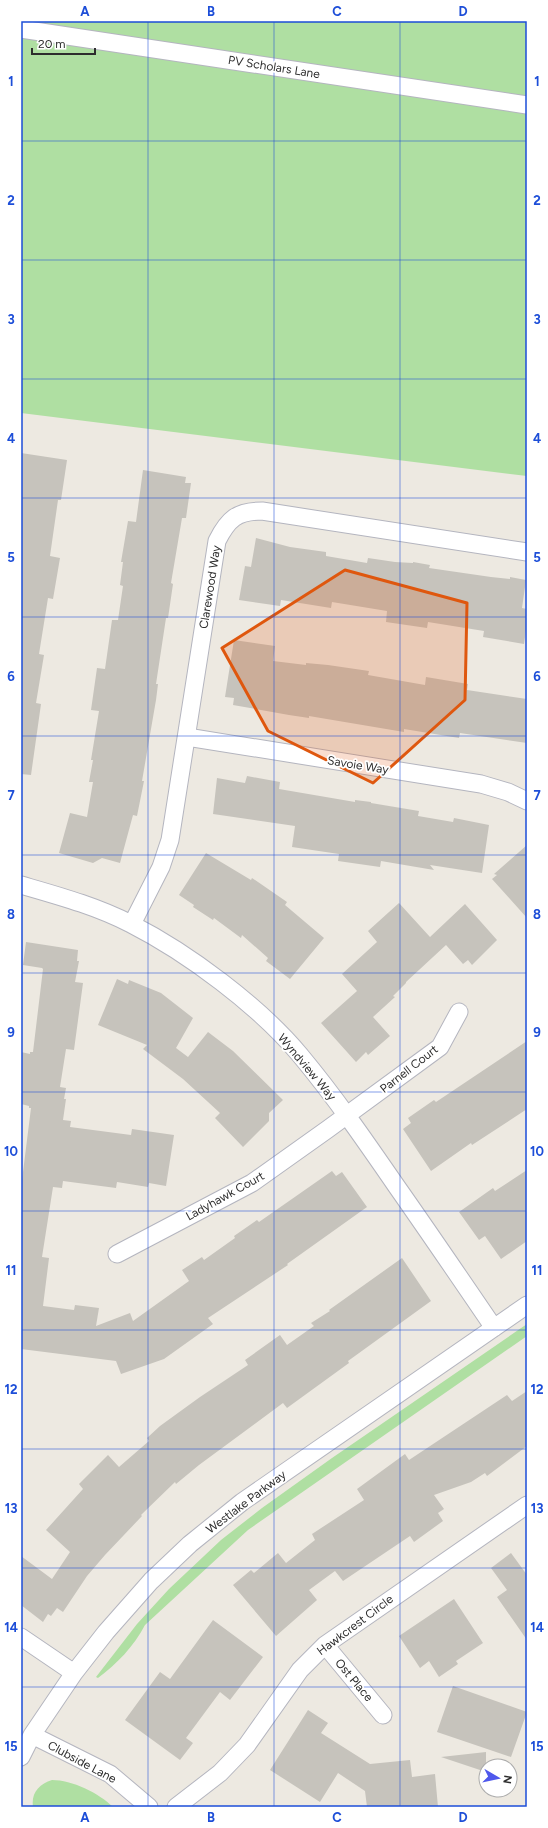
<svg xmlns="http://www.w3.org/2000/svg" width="548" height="1828" viewBox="0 0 548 1828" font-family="Figtree,sans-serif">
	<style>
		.green { fill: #afdfa2 }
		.building { fill: #c6c3bc }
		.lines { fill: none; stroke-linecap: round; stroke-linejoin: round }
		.street-casing { stroke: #b4b5bf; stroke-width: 19 }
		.street { stroke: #fff; stroke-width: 17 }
		.marked { fill: #df570e; fill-opacity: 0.2; stroke: #df570e; stroke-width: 3; stroke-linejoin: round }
		.grid { fill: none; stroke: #1d4ed8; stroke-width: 1; stroke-opacity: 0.55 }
		.labels { text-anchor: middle; stroke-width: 3.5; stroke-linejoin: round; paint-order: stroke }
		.street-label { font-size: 12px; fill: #2d2d2d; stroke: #fff }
		.neatline { fill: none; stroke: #1d4ed8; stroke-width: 1.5 }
		.grid-label { font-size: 13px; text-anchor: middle; font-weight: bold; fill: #1d4ed8 }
	</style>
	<rect width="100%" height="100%" fill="#ede9e1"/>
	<!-- green -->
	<path class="green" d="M21,21h506v455l-506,-63z
		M527,1324v12l-279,194 -103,95c-11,21 -28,39 -47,53l-2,-1 41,-53 32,-35 52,-49 41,-32 70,-50z
		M52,1780c20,0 47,13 61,27h-80c-2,-14 6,-23 19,-27z"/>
	<!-- building -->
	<path class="building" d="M21,453l46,7 -6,40h-3l-8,56 10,2 -7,41 -5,-1 -9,56 5,1 -8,48 5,1 -10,71 -10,-1z
		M143,470l43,7 -1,6h6l-5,35h-4l-11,65 2,1 -5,34h-2l-10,66h2l-2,16 -14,81h2l-7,35 -4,-1 -13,48 -18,-5 -9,5 -34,-10 11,-40 17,4 6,-35h-4l4,-22h-2l8,-49 -8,-1 6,-42 8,1 7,-49h6l5,-34 -3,-1 3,-23h-2l7,-41 8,1z
		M256,538l34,9 36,5v4l41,7 1,-5 27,4 18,1v-1l17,3 -1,3 62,9 19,2v-2l16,3 -4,28 5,1v14l-3,21 -41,-7 1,-6 -56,-9 -1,6 -41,-6 1,-11 -55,-9 -1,6 -50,-8 -1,6 -41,-6 6,-34 6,1z
		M234,640l41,6 -2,15 33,4v-2l22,2 41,6 -1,4 57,10 1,-8 42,7 -1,6 60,9v44l-67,-10 -1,5 -55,-9v3l-95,-16v2l-20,-3 -56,-10 1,-7 -9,-1z
		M247,776l33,6 -1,7 76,13v-2l16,2v1l48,8 -1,5 35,6 1,-4 35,7 -7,48 -52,-8 4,5 -53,-9 -1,6 -42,-6 1,-7 -47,-7 3,-21 -82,-12 4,-36 28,5z
		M527,845v73l-35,-39 5,-4 -3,-1z
		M206,853l45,27 1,-2 35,24 -2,3 39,33 -34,41 -24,-18 2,-3 -26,-23 -1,3 -27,-20 -1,2 -20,-13 1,-2 -15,-10z
		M399,903l31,34 35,-33 32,36 -25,25 -4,-5 -5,4 -17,-19 -40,37v1l-13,13 2,1 -22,20 17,19 -22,19 -2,-3 -10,10 -35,-39 36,-32 -15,-17 35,-32 -9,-11z
		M26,942l52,8 -1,11h2l-4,21 8,1 -9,67 -8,-1 -6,38 6,1 -2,11h2l-3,21 8,1 -1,6 61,8 1,-6 42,6 -8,51 -17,-3 -1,4 -31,-5 -1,6 -53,-7 -1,7 -9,-1 -11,70 7,1 -6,48 31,4 1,-5 24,3 -3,18 34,-13 3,8 56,-40 -7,-11 20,-13 2,3 31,-22 -1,-2 23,-16 2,2 73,-51 4,5 6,-4 25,35 -80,57 1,1 -80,53 5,6 -49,35 -43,15 -5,-13 -95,-12v-161l10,-80h-2v-2l-8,-2v-52l9,2v-2h3l10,-83 -1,-1 -19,-3z
		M117,979l11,5 1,-4 32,13 32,25 -17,30 12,9 20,-25 25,19 50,49 -14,13v8l-26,26 -28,-29 5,-5 -37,-34 -40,-30 4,-4 -49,-20z
		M527,1041v68l-55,36 -1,-2 -40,28 -28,-42 8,-6 -3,-5 26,-18 2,2z
		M527,1170v71l-26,18 -16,-23 -6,4 -20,-28 34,-24 2,3z
		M402,1258l29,43 -83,60 1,2 -62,45 -4,-5 -84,62 -23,19 -1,-2 -34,33 1,1 -37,39 -18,21 -24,36 -6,-4 -6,8 -3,-2 -5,8 -22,-17v-49l31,23 18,-27 -24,-22 37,-41 -4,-5 29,-29 11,12 30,-26 -2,-3 13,-12 40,-29 48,-32 -3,-5 35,-25 7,10 27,-19 -3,-3 19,-12 -1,-1z
		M527,1391v55l-40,30 -2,-3 -14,9 -37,13 10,14 -6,4 5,8 -29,21 -4,-6 -67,45 -8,-10 -26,19 8,10 -41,36 -43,-51 18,-15 3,3 24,-20 8,10 29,-23 -3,-6 52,-34 -7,-11 48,-35 4,6 98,-65 5,6z
		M511,1553l16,22v65l-30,-43 10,-7 -16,-22z
		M454,1599l29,44 -27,18 2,3 -19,13 -10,-16 -9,7 -21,-32z
		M213,1620l50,37 -33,43 -10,-8 -34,46 7,5 -13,17 -55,-40 35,-48 10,7z
		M453,1686l74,26 -16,45 -74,-25z
		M308,1710l20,13 -7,10 49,31 40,-4 2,17 23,-3 3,33h-71l-2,-16 -27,-18 -18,29 -50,-32z
		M486,1752v20l-45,-15z"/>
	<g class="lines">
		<!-- street casing -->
		<g class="street-casing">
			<path id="street" d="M21,29l506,76
				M187,737l294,47 27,8 19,9
				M21,885c38,11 75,21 110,39 57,29 128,82 169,131 35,42 66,87 97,132 33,47 65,94 97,141
				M132,924l29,-57 9,-27 47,-299c11,-22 20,-30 45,-30l265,41
				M117,1254l135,-71 76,-54 112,-82 19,-35
				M21,1637l53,36
				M325,1645l58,70
				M32,1735l78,39 39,33
				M21,1757l11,-22 42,-62 32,-41 45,-51 39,-37 52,-42 285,-197
				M176,1807l44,-34 27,-28 53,-75 25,-25 202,-140"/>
		</g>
		<!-- street -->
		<use href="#street" class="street"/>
	</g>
	<!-- marked area -->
	<path class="marked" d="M345,570l122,33 -2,97 -92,83 -105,-52 -46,-83z"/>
	<!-- grid -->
	<path class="grid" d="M148,21v1786M274,21v1786M400,21v1786M21,141h506M21,260h506M21,379h506M21,498h506M21,617h506M21,736h506M21,855h506M21,973h506M21,1092h506M21,1211h506M21,1330h506M21,1449h506M21,1568h506M21,1687h506"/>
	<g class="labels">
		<!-- street labels -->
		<g class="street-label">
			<text transform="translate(274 67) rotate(9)" y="4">PV Scholars Lane</text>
			<text transform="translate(210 587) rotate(-81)" y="4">Clarewood Way</text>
			<text transform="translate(358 765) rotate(9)" y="4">Savoie Way</text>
			<text transform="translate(307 1067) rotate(50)" y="4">Wyndview Way</text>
			<text transform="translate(409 1069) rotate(-38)" y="4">Parnell Court</text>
			<text transform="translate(225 1196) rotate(-29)" y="4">Ladyhawk Court</text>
			<text transform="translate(246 1502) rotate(-37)" y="4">Westlake Parkway</text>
			<text transform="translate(355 1625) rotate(-37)" y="4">Hawkcrest Circle</text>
			<text transform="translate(354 1680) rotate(50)" y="4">Ost Place</text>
			<text transform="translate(82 1762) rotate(28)" y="4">Clubside Lane</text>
		</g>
	</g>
	<!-- border -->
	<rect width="548" height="1828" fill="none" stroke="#ffffff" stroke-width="44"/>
	<!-- north arrow -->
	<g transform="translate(498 1778) rotate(99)"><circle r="19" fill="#ffffff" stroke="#ababab"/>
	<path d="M0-3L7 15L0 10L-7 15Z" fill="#4f58ec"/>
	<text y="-6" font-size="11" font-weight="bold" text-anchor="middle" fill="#2d2d2d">N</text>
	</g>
	<!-- scale -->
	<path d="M32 48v6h63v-6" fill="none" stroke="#2d2d2d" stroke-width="2"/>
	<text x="38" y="48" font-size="12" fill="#2d2d2d" stroke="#ffffff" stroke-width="3" paint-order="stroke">20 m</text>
	<rect x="22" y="22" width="504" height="1784" class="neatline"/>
	<g class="grid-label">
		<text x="85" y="16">A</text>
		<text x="211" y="16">B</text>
		<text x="337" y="16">C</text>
		<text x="463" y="16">D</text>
		<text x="11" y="86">1</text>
		<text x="537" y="86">1</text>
		<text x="11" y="205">2</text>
		<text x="537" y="205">2</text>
		<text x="11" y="324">3</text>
		<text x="537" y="324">3</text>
		<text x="11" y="443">4</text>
		<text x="537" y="443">4</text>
		<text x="11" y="562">5</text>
		<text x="537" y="562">5</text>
		<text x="11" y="681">6</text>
		<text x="537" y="681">6</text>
		<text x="11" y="800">7</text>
		<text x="537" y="800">7</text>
		<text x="11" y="919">8</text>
		<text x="537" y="919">8</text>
		<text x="11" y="1037">9</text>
		<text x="537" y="1037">9</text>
		<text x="11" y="1156">10</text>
		<text x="537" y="1156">10</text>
		<text x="11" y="1275">11</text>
		<text x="537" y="1275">11</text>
		<text x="11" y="1394">12</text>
		<text x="537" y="1394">12</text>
		<text x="11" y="1513">13</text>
		<text x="537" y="1513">13</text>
		<text x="11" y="1632">14</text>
		<text x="537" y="1632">14</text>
		<text x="11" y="1751">15</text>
		<text x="537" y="1751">15</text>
		<text x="85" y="1822">A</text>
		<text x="211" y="1822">B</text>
		<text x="337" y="1822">C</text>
		<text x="463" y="1822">D</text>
	</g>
</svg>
